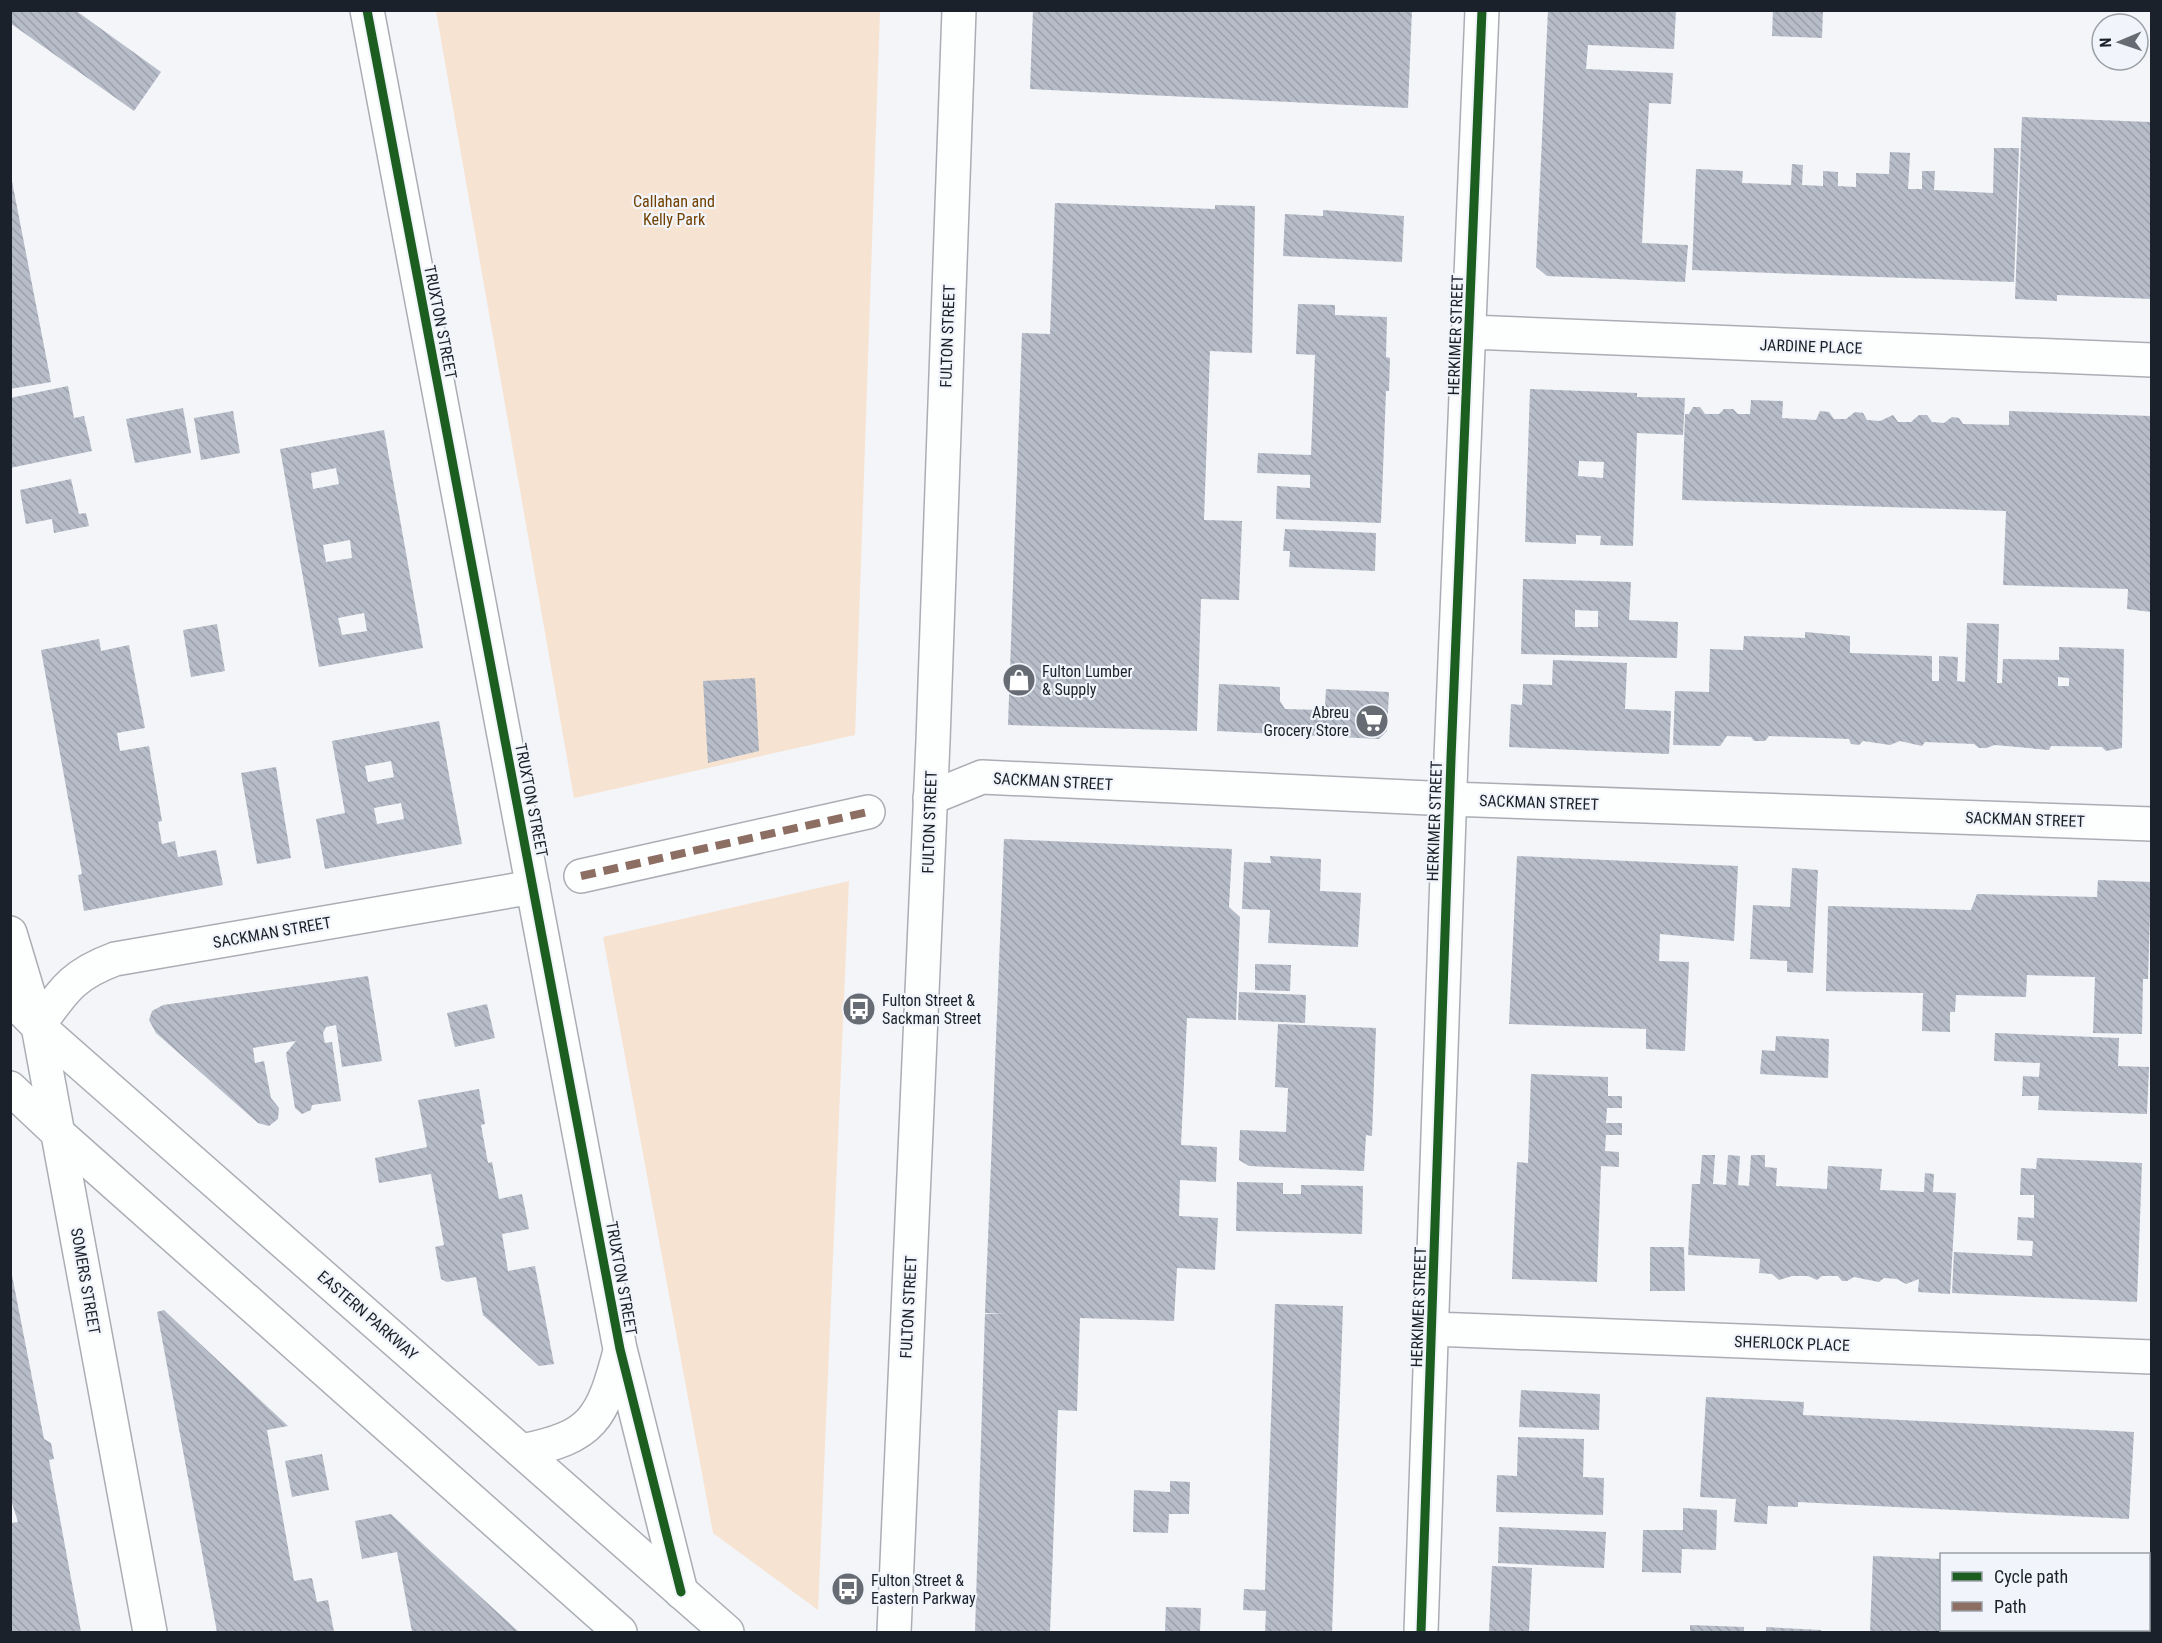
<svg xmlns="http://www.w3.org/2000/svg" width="2162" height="1643" viewBox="0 0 2162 1643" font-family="'Roboto Condensed',sans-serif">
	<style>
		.park { fill: #f7e3d2 }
		.building { fill: url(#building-back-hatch); fill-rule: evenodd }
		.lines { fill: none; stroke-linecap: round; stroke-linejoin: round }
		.minor-casing { stroke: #aaaeb4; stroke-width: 36 }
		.major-casing { stroke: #aaaeb4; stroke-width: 36 }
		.minor { stroke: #fdfefe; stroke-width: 33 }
		.major { stroke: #fdfefe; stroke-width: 33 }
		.quiet { stroke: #8d6e63; stroke-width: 8; stroke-dasharray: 15 8; stroke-linecap: butt }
		.cycleway-casing { stroke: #f1f4fa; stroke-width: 13 }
		.cycleway { stroke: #1b5e20; stroke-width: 9 }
		.labels { text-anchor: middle; stroke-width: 4.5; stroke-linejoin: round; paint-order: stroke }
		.park-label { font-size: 16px; fill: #724101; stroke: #f1f4fa }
		.street-label { font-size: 16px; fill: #1b212b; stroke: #f1f4fa }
		.poi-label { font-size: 16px; fill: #1b212b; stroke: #f1f4fa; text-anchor: start }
	</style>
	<defs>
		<pattern id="building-back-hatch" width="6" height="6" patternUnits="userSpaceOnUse" patternTransform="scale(1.5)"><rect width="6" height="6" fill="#b6bcc8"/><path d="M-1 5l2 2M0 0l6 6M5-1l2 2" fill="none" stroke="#9ca1ac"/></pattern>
	</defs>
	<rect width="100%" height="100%" fill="#f3f5f8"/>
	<!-- park -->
	<path class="park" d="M436,11h444l-25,724 -281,63z
		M849,881l-31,729 -105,-77 -110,-596z"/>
	<!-- building -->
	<path class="building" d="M10,10h65l86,62 -27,39 -124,-88z
		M1033,10h379l-4,98 -378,-19z
		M1548,10h128l-2,39 -86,-4 -2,24 87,4 -2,31 -22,-1 -7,140 46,2 -3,37 -138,-6 -11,-9z
		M1773,10h50l-1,28 -50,-2z
		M2022,117l129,5v177l-94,-4v6l-42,-2z
		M1994,148h25l-5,134 -322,-12 4,-101 47,2 -1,12 49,2 1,-21 11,1 -1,20 21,1v-15l15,1v14l18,1v-14l33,1 1,-22 20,1 -2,36h14v-18h13l-1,19 59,3z
		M10,171l41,211 -41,7z
		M1055,203l160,6v-4l40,1 -3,147 -42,-2 -6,169 38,1 -3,79 -38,-1 -4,132 -189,-6 14,-392 28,1z
		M1323,210l81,6 -2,46 -119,-6 2,-42 38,2z
		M1298,304l37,1v10l52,2 -1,40 4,1 -1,33h-3l-5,132 -105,-4 1,-33 33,2v-13l-53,-2 1,-20 53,2 4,-100 -19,-1z
		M68,386l6,32 10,-2 8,35 -82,17v-70z
		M1530,389l107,4v4l48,1 -2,37 -46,-2 -4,113 -33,-1 1,-9 -25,-1v9l-51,-2zM1579,461l25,1 -1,16 -25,-2z
		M1751,400l32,1 -1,17 34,2 4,-9 9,1 5,7h12l9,-7 8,1 4,7 13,1 13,-6 5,7h13l8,-7h8l5,7 12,1 8,-6 7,1 4,6 46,1v-14l142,5v196l-24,-3 1,-20 -125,-4 3,-74 -324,-11 3,-86h4l4,-7h7l5,7h14l5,-5h9l5,5h12z
		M183,408l8,45 -56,10 -9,-44z
		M233,411l7,42 -39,7 -7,-42z
		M384,430l39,218 -104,19 -39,-218zM336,468l3,16 -26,5 -2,-16zM350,540l2,18 -26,4 -3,-17zM364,613l3,18 -25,4 -4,-17z
		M71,479l8,35 7,-1 3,13 -35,7 -2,-14 -26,5 -6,-34z
		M1285,529l91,4 -1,38 -86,-4 1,-16h-7z
		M1523,579l108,3 -2,38 49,2 -1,36 -156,-4zM1575,610l23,1v16h-23z
		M1967,623l32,1 -2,59h5l1,-24 56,1v-13l65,2 -2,99 -16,3 -4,-4 -51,-1 -2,4 -54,-5 -9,3h-7l-5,-4 -49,-2 -3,4 -22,-5 -10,4 -27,-4 -4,4 -8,-1 -2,-5 -80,-3 -4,5h-11l-3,-4 -24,-1 -7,10 -47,-1 2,-54 34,1 1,-43 33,1 1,-14 61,2v-6l45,4v17l82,3v25h7v-25l19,1 -1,24 8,1zM2058,677l11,1v8h-11z
		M217,624l8,47 -34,6 -8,-47z
		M99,639l2,12 28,-6 16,83 -28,5 3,18 29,-5 13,75 -4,1 4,22 13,-3 3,16 38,-7 7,35 -139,26 -6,-36 4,-1 -41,-224z
		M1553,660l74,3 -2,46 46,2 -2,43 -160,-7 2,-43 11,1 1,-21 29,1z
		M755,678l4,73 -51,12 -5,-82z
		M1219,684l61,3v14l5,8 37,1 3,-5 1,-16 63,3 -2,39 -8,8 -162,-8z
		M439,721l23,123 -137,25 -9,-50 29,-6 -13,-72zM391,761l3,16 -26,5 -3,-16zM401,803l3,16 -27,5 -3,-16z
		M276,767l15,91 -34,6 -16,-91z
		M1004,839l228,10 -3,58 11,10 -4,103 -49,-2 -6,127 36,2 -1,35 -36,-2 -1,36 39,2 -3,52 -38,-2 -3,53 -94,-3 -3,93 -19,-1 -8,222h-75l10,-318h21l-21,-1z
		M1270,856l51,3 -1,32 41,2 -3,54 -90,-4 2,-33 -28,-1 2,-47 27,1z
		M1517,856l221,10 -4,75 -74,-7 -1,27 30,1 -4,89 -39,-2v-20l-137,-5z
		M1792,868l26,2 -5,103 -26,-1v-11l-37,-2 3,-54 37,2z
		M2098,880l53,2 -3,97h-5l-1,55 -49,-1 2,-56 -68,-2 -1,22 -70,-2 -1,17h-5v20l-28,-1 1,-38 -97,-2 2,-85 143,4 6,-16 120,3z
		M1255,964l36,1 -1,26 -35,-1z
		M368,976l14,85 -40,6 -6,-42 -10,2 -3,6 2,10 7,-1 9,59 -29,4 -1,5 -9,4 -7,-6 -9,-55 10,-12 -43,7 2,15 9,-2 7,37 8,10 -1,11 -9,7 -11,-3 -102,-90 -7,-13 3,-9 11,-6z
		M1239,992l67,3 -1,28 -67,-3z
		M487,1004l8,34 -40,9 -8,-34z
		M1278,1024l98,4 -4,108 -6,-1 -2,36 -115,-5 -10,-6 1,-30 46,2 2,-44 -13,-1z
		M1995,1033l124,5 -1,28 31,1 -2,47 -109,-4 1,-14h-17l1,-20 16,1 1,-14 -46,-2z
		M1776,1036l53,3 -1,39 -68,-4 2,-24 13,1z
		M1531,1074l77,3v19h14v12h-15l-1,15h16v12h-16l-1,16 14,1v15l-18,-1 -4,116 -85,-3 5,-117 11,1z
		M479,1089l6,35 -4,1 7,38 4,-1 7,37 23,-5 7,35 -27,5 6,37 27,-5 19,98 -15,2 -56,-51 -7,-38 -29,5 -6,-3 -6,-32 9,-2 -13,-71 -52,9 -4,-25 52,-11 -9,-47z
		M1702,1155h13l-2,29 13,1 2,-30 12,1 -2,29 11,1 2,-31h14v12l12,1 -1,18 51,3 1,-23 54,3 -2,21 44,2 1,-19 9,1 -1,18 23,1 -6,101 -32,-2 1,-13 -13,5 -9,-5 -13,-1 -5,4 -25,-5 -7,4h-5l-4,-5h-16l-5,4 -9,-4h-16l-13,4 -7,-6 -13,-1 1,-14 -72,-4 4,-71h8z
		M2037,1158l105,5 -5,139 -185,-9 2,-41 78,4 1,-15 -16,-1 1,-23 16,1v-23h-14l1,-27 15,1z
		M1237,1182l46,1v11h18v-9l62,1 -1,48 -126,-3z
		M1650,1247h34l1,44h-35z
		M10,1265l34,174 7,4 3,16 -5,1 32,172h-71v-109l8,-1 -8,-25z
		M1275,1304l68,2 -11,326h-67l1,-21 -23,-1 1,-21 21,1z
		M164,1310l124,116 -21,4 27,151 18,-3 5,24 11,-2 6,32h-117l-60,-320z
		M1521,1390l79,4 -1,36 -80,-3z
		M1706,1397l98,5 -1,13 331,17 -5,87 -331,-17v5l-30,-1 -1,18 -33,-2 2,-23 -36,-2z
		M1518,1437l66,2 -1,38 21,1 -1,37 -107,-3 1,-37 20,1z
		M322,1454l7,36 -37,7 -7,-36z
		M1170,1481l20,1 -1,32h-20l-1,19 -35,-1 1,-42 36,2z
		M1683,1508l34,2 -1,40 -34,-1 -1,24 -39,-1 1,-42h40z
		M391,1514l35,33 93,85h-107l-15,-80 -35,7 -7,-38z
		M1499,1527l107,5 -2,36 -106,-5z
		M1873,1556l68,3v70l41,1v2h-112z
		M1492,1566l40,2 -3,64h-40z
		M1166,1607l35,1 -1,24h-35z
		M1690,1625l54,2v5h-54z
		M1766,1627l55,3v2h-55z"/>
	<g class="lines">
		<!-- minor casing -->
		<g class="minor-casing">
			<path id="minor" d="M367,10l253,1339 61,243
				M1470,332l682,28
				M930,798l52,-21 468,22 702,25
				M581,876l287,-64
				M10,933l28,93 112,606
				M38,1026c26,-36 34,-51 77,-67l418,-72
				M1433,1329l719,28
				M522,1451c71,-14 80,-32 98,-100
				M1421,1632l30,-874 31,-748"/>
		</g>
		<!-- major casing -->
		<g class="major-casing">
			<path id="major" d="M10,998l28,28 689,606
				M10,1088l50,47 560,497
				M894,1632l39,-891 26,-731"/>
		</g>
		<!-- minor -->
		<use href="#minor" class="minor"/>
		<!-- major -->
		<use href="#major" class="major"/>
		<!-- quiet -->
		<path class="quiet" d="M581,876l287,-64"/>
		<!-- cycleway casing -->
		<g class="cycleway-casing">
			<path id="cycleway" d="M367,10l253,1339 61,243
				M1421,1632l30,-874 31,-748"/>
		</g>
		<!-- cycleway -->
		<use href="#cycleway" class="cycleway"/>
	</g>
	<!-- icons -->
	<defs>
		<g id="shop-disc" transform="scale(1.725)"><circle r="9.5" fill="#676b73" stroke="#f1f4fa"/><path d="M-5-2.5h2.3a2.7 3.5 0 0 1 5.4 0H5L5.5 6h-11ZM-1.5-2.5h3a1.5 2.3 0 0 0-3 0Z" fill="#fff"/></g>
		<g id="supermarket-disc" transform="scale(1.725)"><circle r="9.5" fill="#676b73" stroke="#f1f4fa"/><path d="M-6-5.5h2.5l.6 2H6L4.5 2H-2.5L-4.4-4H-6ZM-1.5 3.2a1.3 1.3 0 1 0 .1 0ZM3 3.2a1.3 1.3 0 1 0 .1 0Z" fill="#fff"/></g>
		<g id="bus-disc" transform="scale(1.725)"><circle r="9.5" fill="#676b73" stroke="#f1f4fa"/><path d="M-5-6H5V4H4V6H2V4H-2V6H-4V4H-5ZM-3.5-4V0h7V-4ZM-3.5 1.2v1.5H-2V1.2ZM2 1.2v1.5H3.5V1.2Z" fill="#fff"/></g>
	</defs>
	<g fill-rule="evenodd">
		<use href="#shop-disc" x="1019" y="680"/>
		<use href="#supermarket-disc" x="1372" y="721"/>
		<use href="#bus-disc" x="859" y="1009"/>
		<use href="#bus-disc" x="848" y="1589"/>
	</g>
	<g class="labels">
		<!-- park labels -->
		<g class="park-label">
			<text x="674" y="207">Callahan and<tspan x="674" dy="18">Kelly Park</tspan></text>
		</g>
		<!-- street labels -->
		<g class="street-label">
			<text transform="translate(441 322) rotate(79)" y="6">TRUXTON STREET</text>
			<text transform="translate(1455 335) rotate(-88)" y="6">HERKIMER STREET</text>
			<text transform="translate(947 336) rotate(-88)" y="6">FULTON STREET</text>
			<text transform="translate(1811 346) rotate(2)" y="6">JARDINE PLACE</text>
			<text transform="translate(1053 781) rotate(3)" y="6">SACKMAN STREET</text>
			<text transform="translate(532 800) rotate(79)" y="6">TRUXTON STREET</text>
			<text transform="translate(1539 802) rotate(2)" y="6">SACKMAN STREET</text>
			<text transform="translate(2025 819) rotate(2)" y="6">SACKMAN STREET</text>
			<text transform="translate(1434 821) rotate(-88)" y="6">HERKIMER STREET</text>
			<text transform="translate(929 822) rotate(-88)" y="6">FULTON STREET</text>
			<text transform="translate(272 932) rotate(-10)" y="6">SACKMAN STREET</text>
			<text transform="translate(622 1278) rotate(80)" y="6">TRUXTON STREET</text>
			<text transform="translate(86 1281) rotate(80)" y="6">SOMERS STREET</text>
			<text transform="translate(908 1307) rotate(-87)" y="6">FULTON STREET</text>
			<text transform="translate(1418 1307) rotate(-88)" y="6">HERKIMER STREET</text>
			<text transform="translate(368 1315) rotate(41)" y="6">EASTERN PARKWAY</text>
			<text transform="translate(1792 1343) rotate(2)" y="6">SHERLOCK PLACE</text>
		</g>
		<!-- poi labels -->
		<g class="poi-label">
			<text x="1042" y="677">Fulton Lumber<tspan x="1042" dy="18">&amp; Supply</tspan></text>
			<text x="1349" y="718" text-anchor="end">Abreu<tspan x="1349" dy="18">Grocery Store</tspan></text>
			<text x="882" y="1006">Fulton Street &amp;<tspan x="882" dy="18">Sackman Street</tspan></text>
			<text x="871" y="1586">Fulton Street &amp;<tspan x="871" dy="18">Eastern Parkway</tspan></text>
		</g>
	</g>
	<!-- border -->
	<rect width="2162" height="1643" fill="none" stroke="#1b212b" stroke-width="24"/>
	<!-- legend -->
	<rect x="1940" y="1553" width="210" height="78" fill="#f1f4fa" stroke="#9ba0a7" stroke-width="1.5"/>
	<rect x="1952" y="1572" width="30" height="9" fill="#1b5e20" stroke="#9ba0a7" stroke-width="1.5"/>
	<text x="1994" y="1583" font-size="18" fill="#1b212b">Cycle path</text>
	<rect x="1952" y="1602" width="30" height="9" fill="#8d6e63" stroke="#9ba0a7" stroke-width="1.5"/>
	<text x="1994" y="1613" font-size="18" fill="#1b212b">Path</text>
	<!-- north arrow -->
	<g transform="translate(2120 42) rotate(268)"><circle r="28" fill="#f1f4fa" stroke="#9ba0a7" stroke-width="1.5"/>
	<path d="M0-4.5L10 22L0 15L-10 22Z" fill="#676b73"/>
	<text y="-9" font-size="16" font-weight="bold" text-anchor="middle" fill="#1b212b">N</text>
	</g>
</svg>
